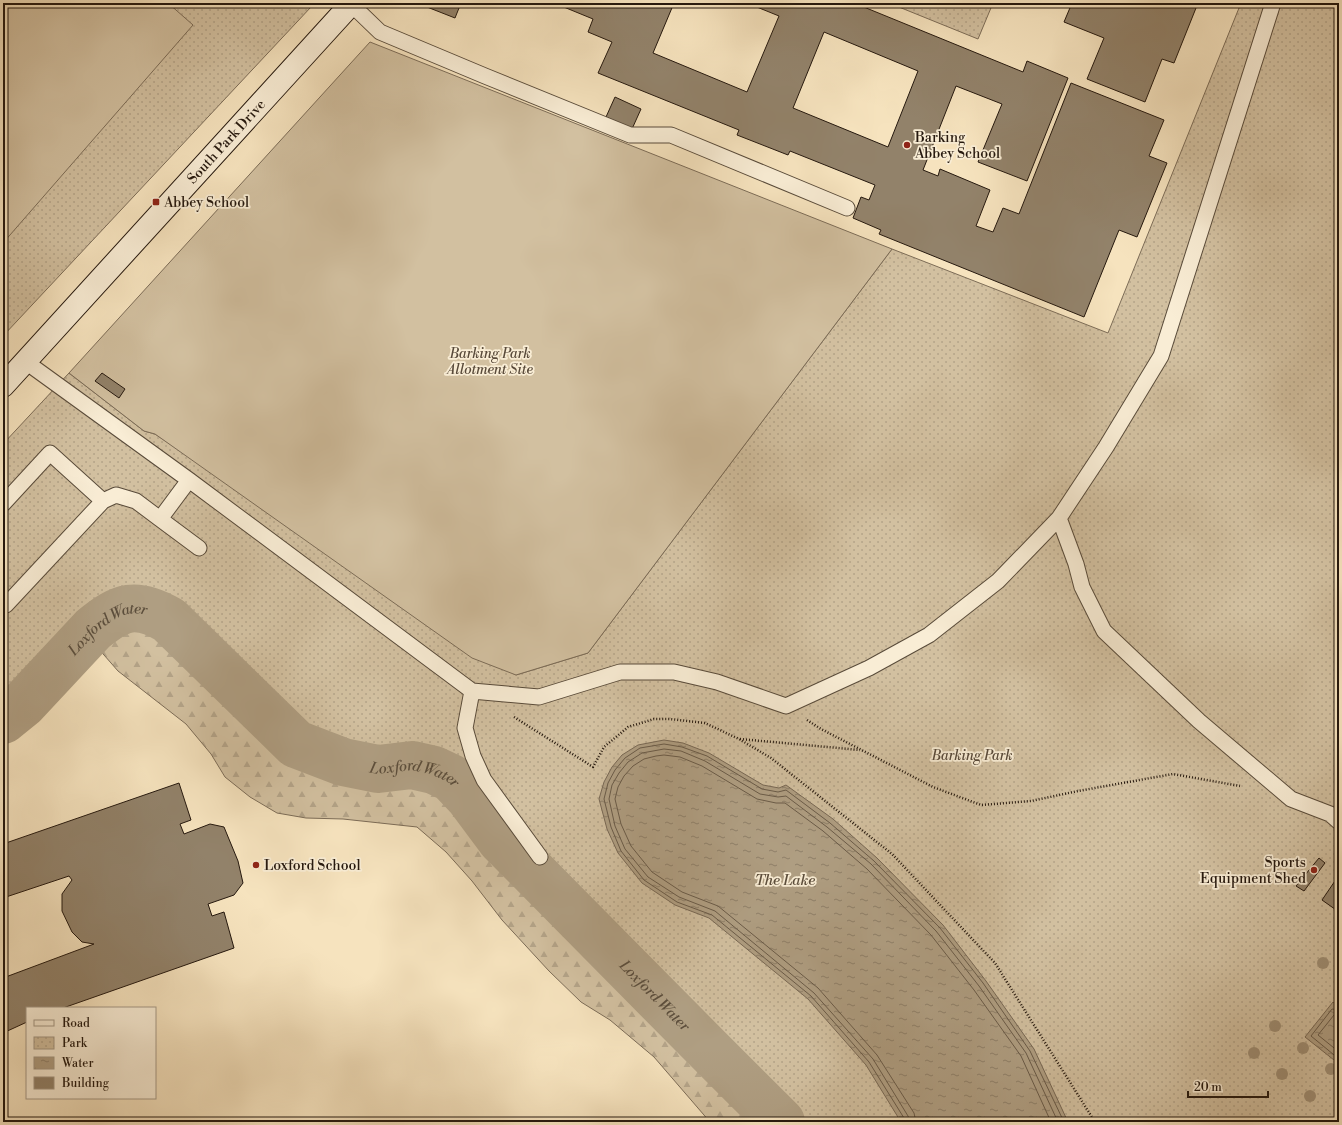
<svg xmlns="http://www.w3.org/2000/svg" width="1342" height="1125" viewBox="0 0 1342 1125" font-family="'Libre Bodoni',serif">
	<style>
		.forest { fill: url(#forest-firs); stroke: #7c6c57 }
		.park { fill: url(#park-dots); stroke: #7c6c57 }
		.garden { fill: #d2c0a0; stroke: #7c6c57 }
		.water { fill: url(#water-ripples); stroke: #786854 }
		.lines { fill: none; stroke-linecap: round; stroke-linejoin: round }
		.shore { stroke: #6a5b48; stroke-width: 1 }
		.river { stroke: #af9e82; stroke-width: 48 }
		.building { fill: #92826a; stroke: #25180e; fill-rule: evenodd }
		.lane-casing { stroke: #594b3a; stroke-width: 17 }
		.secondary-casing { stroke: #25180e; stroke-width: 24 }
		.path { stroke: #25180e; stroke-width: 2.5; stroke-dasharray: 1 2; stroke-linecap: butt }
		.lane { stroke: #f9edd5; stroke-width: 15 }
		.secondary { stroke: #f9edd5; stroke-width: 22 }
		.tree { fill: #a08f75 }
		.poi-dot { fill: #8f2418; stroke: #f9edd5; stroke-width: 1.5 }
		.labels { text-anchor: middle; stroke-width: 3.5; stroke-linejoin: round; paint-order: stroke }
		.poi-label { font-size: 14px; fill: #25180e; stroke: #f9edd5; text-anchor: start }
		.street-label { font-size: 14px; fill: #25180e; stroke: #f9edd5 }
		.park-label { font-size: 14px; font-style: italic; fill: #594a3a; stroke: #f9edd5 }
		.water-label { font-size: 15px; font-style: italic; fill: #5c4e3c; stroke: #f9edd5 }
	</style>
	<defs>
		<pattern id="forest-firs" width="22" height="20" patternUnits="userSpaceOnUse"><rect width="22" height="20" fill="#d2c0a0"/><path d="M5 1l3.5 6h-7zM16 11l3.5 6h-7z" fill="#b4a489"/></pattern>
		<pattern id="park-dots" width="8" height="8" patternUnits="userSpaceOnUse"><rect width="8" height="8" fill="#d2c0a0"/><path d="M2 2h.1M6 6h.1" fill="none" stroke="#b4a489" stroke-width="1.8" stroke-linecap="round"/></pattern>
		<pattern id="water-ripples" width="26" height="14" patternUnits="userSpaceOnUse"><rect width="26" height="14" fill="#af9e82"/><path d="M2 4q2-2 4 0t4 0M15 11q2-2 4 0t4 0" fill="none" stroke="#8e8069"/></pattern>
	</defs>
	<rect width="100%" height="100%" fill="#f6e3be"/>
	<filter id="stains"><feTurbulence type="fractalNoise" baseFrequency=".005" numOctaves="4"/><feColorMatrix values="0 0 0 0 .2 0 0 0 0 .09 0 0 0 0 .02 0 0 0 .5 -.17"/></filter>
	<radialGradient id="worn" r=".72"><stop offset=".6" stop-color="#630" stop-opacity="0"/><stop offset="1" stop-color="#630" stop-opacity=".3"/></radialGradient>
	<!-- forest -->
	<path class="forest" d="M137,623c17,4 29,14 42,25l106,104 17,11 46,15 28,4 44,-2 14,4 15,10 38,50 65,63 209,215h-51l-56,-65 -44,-37 -29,-18 -32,-31 -47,-51 -30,-39 -26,-29 -29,-25 -74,-8 -37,-1 -29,-5 -27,-16 -25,-20 -14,-23 -25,-30 -68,-53 -21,-24 16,-16 10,-6z"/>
	<!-- park -->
	<path class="park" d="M3,3h302l6,4 -308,329z
		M889,3h104l-15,36z
		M1241,3h98v1119h-552l-113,-114 -85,-94 -80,-77 -35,-47 -14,-14 -20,-13 -25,-6 -41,4 -36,-9 -35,-12 -127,-123c-14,-7 -32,-17 -48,-15 -34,5 -73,58 -96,82 -8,10 -19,18 -29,27v-267l66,-71 75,58 11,3 361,241 72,-22 304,-404 216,84z"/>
	<!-- garden -->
	<path class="garden" d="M3,3h165l25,22 -190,218z
		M370,42l522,207 -304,404 -72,22 -44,-17 -317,-224 -11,-3 -75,-58z"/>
	<!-- water -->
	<path class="water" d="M664,740l19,3 26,10 54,32 16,3 7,-3 47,34 44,39 66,67 43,56 48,68 34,73h-167l-35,-57 -58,-66 -99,-81 -34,-13 -33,-22 -24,-30 -11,-24 -8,-30 5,-17 8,-15 10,-12 16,-10z
		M1333,1002l6,5v57l-34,-27z"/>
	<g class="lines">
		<!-- shore -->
		<path class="shore" d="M1339,1010l-7,-1 -21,27 28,23
			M1339,1015h-5l-16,20 21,17
			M904,1122v-4l-35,-56 -58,-66 -99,-81 -35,-13 -33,-22 -23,-29 -10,-24 -7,-28 4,-16 7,-13 10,-12 15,-10 24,-4 18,3 25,9 55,33 16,3 8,-2 44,33 44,38 66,67 43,55 47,68 34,71
			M910,1122l-2,-6 -35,-57 -59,-66 -99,-82 -36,-14 -31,-20 -23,-28 -10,-23 -6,-27 3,-14 7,-12 9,-11 14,-9 22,-4 17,2 24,10 55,33 18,3 8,-1 41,31 44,37 65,67 43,55 47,67 32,69
			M916,1122l-2,-9 -37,-58 -59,-67 -100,-82 -36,-14 -30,-20 -21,-26 -10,-22 -6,-25 3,-12 6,-11 9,-10 11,-7 12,-3 8,-1 16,2 22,9 55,33 19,4h9l38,28 44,38 64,66 43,55 47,66 30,66"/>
		<!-- river -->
		<path class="river" id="s1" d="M3,720l21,-17 69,-74c28,-23 43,-28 76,-9l127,124 47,18 35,7 34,-4 22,5 17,8 18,19 32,43 13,13c89,90 177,180 267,269"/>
	</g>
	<!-- building -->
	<path class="building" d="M429,3h32l-6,15 -28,-11z
		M554,3h120l-21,50 94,39 32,-76 -32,-13h107l169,69 4,-11 41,17 -41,103 -49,-19 24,-58 -46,-18 -33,84 15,6 2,-7 50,21 -14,36 17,6 10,-24 16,6 52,-131 93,37 -15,36 18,7 -30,74 -18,-7 -35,87 -205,-83 2,-4 -28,-12 8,-21 8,3 6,-15 -85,-34 -2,4 -51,-20 2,-5 -141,-57 14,-31 -24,-10 5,-13zM824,32l94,39 -30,76 -95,-39z
		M1072,3h126l-24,60 -12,-4 -17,43 -58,-23 17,-41 -40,-16z
		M615,97l26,12 -9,20 -26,-12z
		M102,373l23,16 -6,9 -24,-17z
		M179,783l12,37 -11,4 4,10 26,-10 14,3 14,34 5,22 -9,12 -26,9 4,12 12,-4 10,36 -171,60h-36v14l-24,11v-55l91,-34 -12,-2 -10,-10 -10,-21v-17l10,-14 -3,-4 -66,22v-54z
		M1319,858l6,5 -21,28 -8,-5z
		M1339,875v37l-17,-12z"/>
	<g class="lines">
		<!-- lane casing -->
		<g class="lane-casing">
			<path id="lane" d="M351,4l29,28 105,44 145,59h41l176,73
				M26,362l163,118 283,211 67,6 81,-25h54l43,10 69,24 83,-38 60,-33 69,-54 61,-63 47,-71 55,-91 112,-353
				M3,504l47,-51 53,48
				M1059,518l17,46 6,23 22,44 95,90 92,78 39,15 9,8
				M160,519l39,29
				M3,602l3,3 97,-104 13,-6 20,6 24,18 29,-39
				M472,691l-7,37 8,28 11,24 56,77"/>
		</g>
		<!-- secondary casing -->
		<g class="secondary-casing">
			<g id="secondary">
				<path id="s2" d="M3,386l349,-383"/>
			</g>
		</g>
		<!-- path -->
		<path class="path" d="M514,717l79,50 11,-20 24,-20 26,-8h16l35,4 34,16 32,19 121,96 103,109 100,159
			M807,720l14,9 112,58 48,18 50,-4 47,-10 95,-17 67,12
			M740,739l120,11"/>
		<!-- lane -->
		<use href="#lane" class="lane"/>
		<!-- secondary -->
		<use href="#secondary" class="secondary"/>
	</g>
	<!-- trees -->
	<g class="tree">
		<circle cx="1323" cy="963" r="6"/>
		<circle cx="1275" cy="1026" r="6"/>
		<circle cx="1303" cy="1048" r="6"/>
		<circle cx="1254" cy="1053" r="6"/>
		<circle cx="1331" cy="1069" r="6"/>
		<circle cx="1282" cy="1074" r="6"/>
		<circle cx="1310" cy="1096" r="6"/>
	</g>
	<!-- markers -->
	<g class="poi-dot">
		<circle cx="907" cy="145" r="4"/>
		<rect x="152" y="198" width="8" height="8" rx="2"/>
		<circle cx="256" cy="865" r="4"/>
		<circle cx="1314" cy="870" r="4"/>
	</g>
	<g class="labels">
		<!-- poi labels -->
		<g class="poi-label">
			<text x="915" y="142">Barking<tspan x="915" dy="16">Abbey School</tspan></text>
			<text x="164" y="207">Abbey School</text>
			<text x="1306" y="867" text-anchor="end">Sports<tspan x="1306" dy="16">Equipment Shed</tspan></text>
			<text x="264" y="870">Loxford School</text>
		</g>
		<!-- street labels -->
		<g class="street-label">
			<text dy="5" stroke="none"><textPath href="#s2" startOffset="331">South Park Drive</textPath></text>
		</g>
		<!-- park labels -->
		<g class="park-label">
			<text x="490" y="358">Barking Park<tspan x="490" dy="16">Allotment Site</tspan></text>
			<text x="972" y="760">Barking Park</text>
		</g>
		<!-- water labels -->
		<g class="water-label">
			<text dy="5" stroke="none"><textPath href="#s1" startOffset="142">Loxford Water</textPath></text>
			<text dy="5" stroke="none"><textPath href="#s1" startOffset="514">Loxford Water</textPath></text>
			<text x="785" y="885">The Lake</text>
			<text dy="5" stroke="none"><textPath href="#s1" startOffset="850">Loxford Water</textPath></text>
		</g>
	</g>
	<!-- margin -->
	<rect width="1342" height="1125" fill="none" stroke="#f6e3be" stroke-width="16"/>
	<rect x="4" y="4" width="1334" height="1117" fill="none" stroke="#25180e" stroke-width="2"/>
	<rect x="8" y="8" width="1326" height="1109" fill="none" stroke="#25180e"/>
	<!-- legend -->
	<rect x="26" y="1007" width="130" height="92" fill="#f9edd5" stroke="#a49885"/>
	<rect x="34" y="1020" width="20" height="6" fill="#f9edd5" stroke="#a49885"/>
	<text x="62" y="1027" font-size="12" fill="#25180e">Road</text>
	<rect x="34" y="1037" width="20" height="12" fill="url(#park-dots)" stroke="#a49885"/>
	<text x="62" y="1047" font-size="12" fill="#25180e">Park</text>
	<rect x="34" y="1057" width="20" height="12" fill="url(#water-ripples)" stroke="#a49885"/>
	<text x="62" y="1067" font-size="12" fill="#25180e">Water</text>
	<rect x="34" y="1077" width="20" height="12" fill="#92826a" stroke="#a49885"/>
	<text x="62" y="1087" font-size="12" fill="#25180e">Building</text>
	<!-- scale -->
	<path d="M1188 1091v6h80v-6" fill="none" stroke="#25180e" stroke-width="2"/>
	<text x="1194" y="1091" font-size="12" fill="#25180e" stroke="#f9edd5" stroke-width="3" paint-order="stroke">20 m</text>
	<rect width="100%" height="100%" filter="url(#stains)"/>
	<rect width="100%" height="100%" fill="url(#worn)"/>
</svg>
